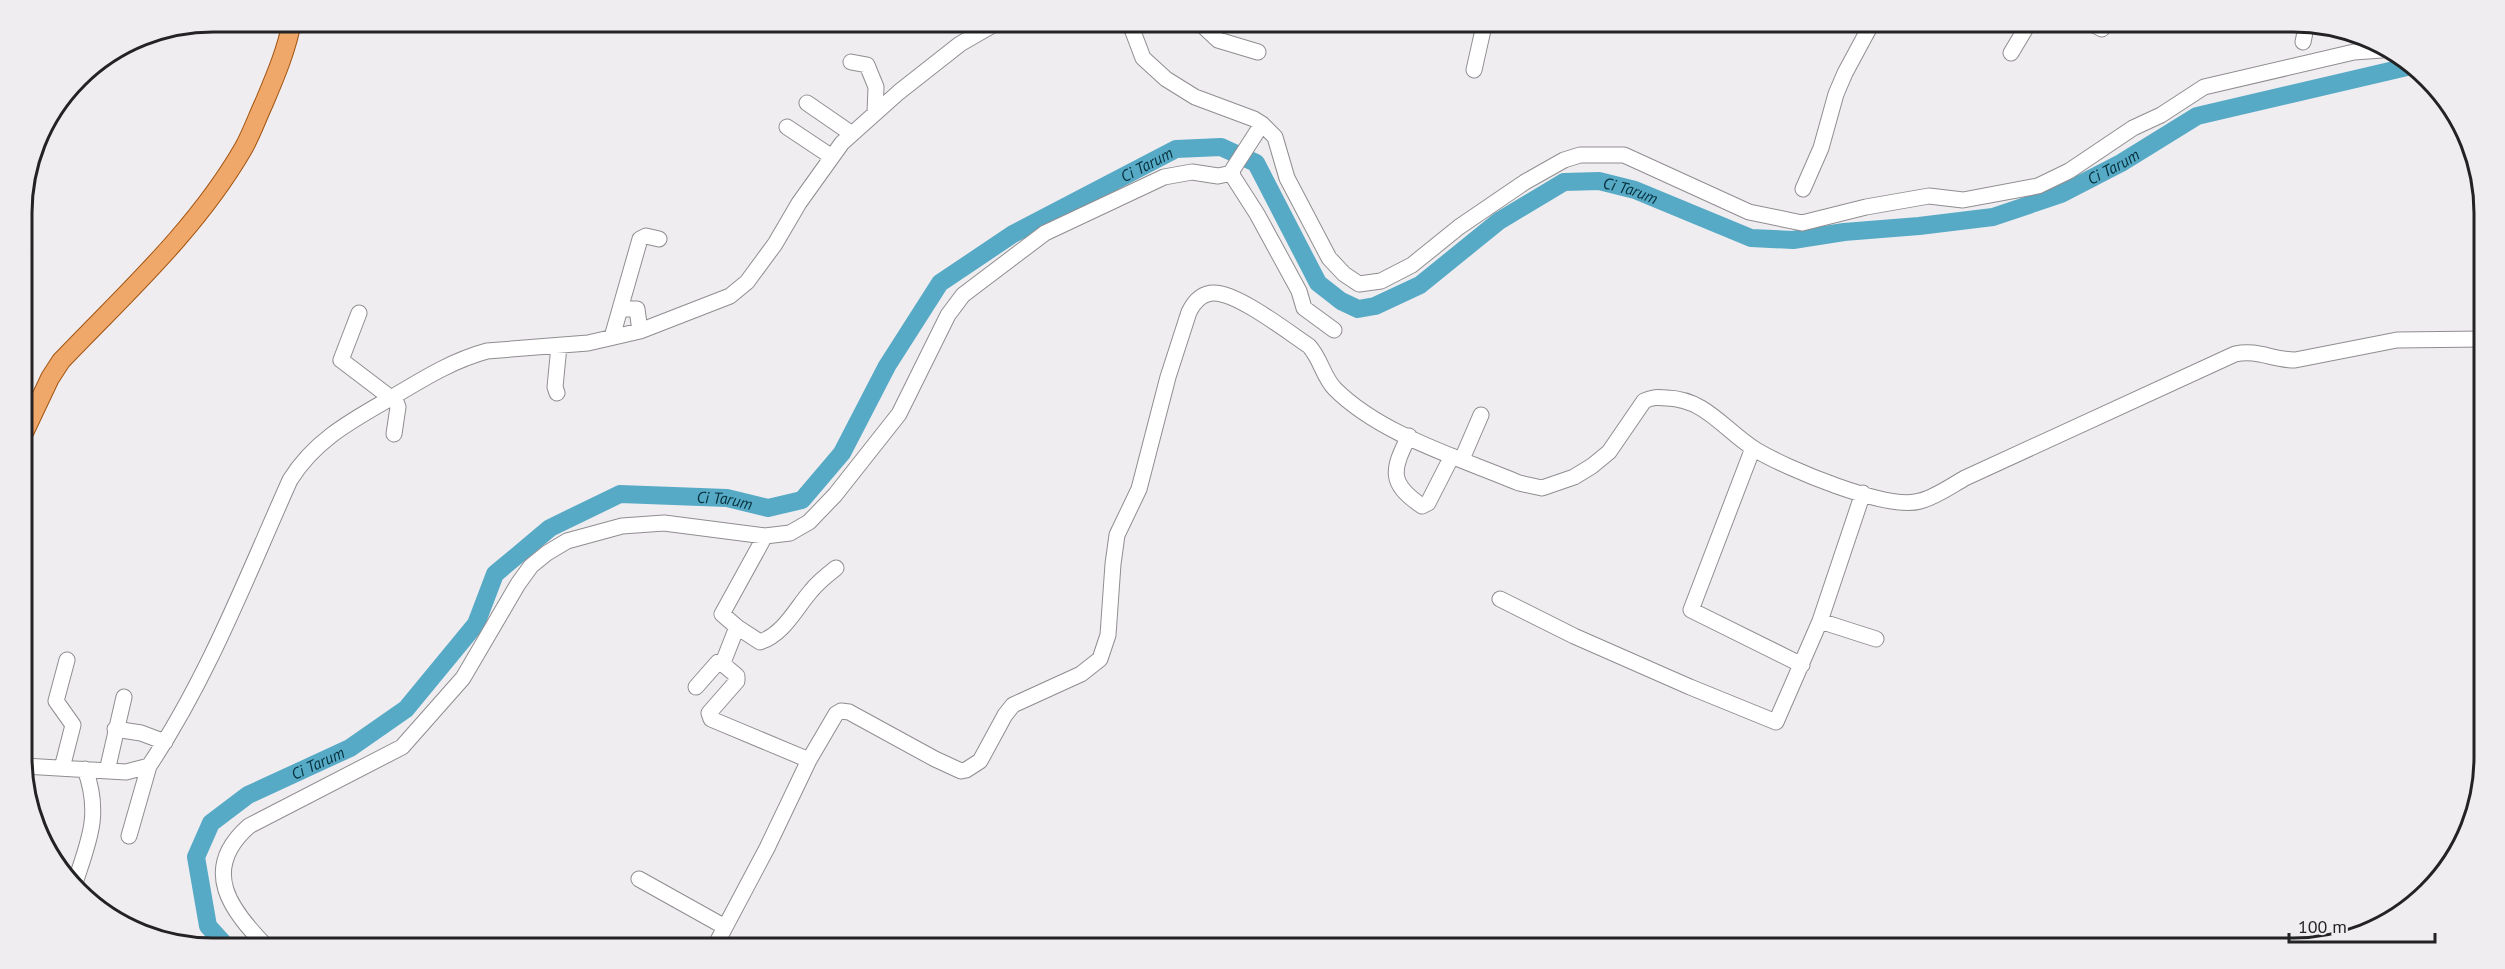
<svg xmlns="http://www.w3.org/2000/svg" width="2505" height="969" viewBox="0 0 2505 969" font-family="'PT Sans',sans-serif">
	<style>
		.lines { fill: none; stroke-linecap: round; stroke-linejoin: round }
		.river { stroke: #57aac5; stroke-width: 18 }
		.minor-casing { stroke: #908d91; stroke-width: 17 }
		.major-casing { stroke: #a05310; stroke-width: 20 }
		.minor { stroke: #fff; stroke-width: 15 }
		.major { stroke: #efa869; stroke-width: 18 }
		.labels { text-anchor: middle; stroke-width: 4.5; stroke-linejoin: round; paint-order: stroke }
		.water-label { font-size: 16px; font-style: italic; fill: #052f3b; stroke: #f0edf1 }
		.rim { fill: none; stroke: #232224; stroke-width: 3 }
	</style>
	<rect width="100%" height="100%" fill="#f0edf1"/>
	<g class="lines">
		<!-- river -->
		<path class="river" id="s1" d="M228,948l-20,-22 -12,-69 15,-34 37,-28 102,-47 56,-39 70,-85 19,-50 55,-46 70,-34 107,4 41,10 34,-8 40,-47 45,-87 53,-83 73,-49 163,-85 45,-2 35,16 62,120 23,18 17,8 17,-3 45,-21 79,-64 65,-39 35,-1 36,9 116,48 42,2 51,-8 75,-6 74,-9 68,-23 60,-31 76,-47 210,-49"/>
		<!-- minor casing -->
		<g class="minor-casing">
			<path id="minor" d="M1123,21l9,8 11,29 23,21 29,18 59,22 8,5
				M1198,21l20,19 40,12
				M2086,21l16,8
				M2303,42l4,-19
				M2011,53l19,-32
				M851,62l16,3 9,22 -1,26
				M1474,70l11,-49
				M807,103l45,31
				M787,127l45,30
				M1803,189l18,-41 15,-54 9,-21 28,-52
				M620,309l20,-70 6,-3 13,3
				M359,313l-18,47 50,38
				M1334,330l-30,-22 -5,-17 -42,-77 -25,-39 1,-6 29,-45 13,13 12,41 42,80 15,16 15,10 22,-3 31,-16 47,-38 66,-45 39,-22 16,-5h44l125,57 53,11 64,-16 63,-11 34,4 75,-14 31,-15 64,-43 28,-13 43,-28 150,-35 28,-2
				M612,337l8,-28h17l3,22
				M557,393l-2,-6 4,-41
				M394,434l4,-27 -4,-11
				M1409,436c-17,34 -21,47 13,70l6,-3 24,-47
				M1753,448l-62,162 111,55
				M1462,459l19,-44
				M1500,599l74,37 116,51 86,35 44,-101 43,-128
				M1820,621l56,18
				M737,627l-15,-13 43,-78
				M696,687l22,-25 6,-2
				M115,729l26,4 24,9
				M809,760l-98,-41 -2,-6 28,-32v-5l-13,-11v-5l13,-33 23,15c24,-8 36,-34 51,-51 7,-9 16,-16 25,-23
				M24,766l102,6 23,-6c59,-88 98,-190 141,-286 26,-42 65,-61 106,-85 30,-18 58,-35 91,-44l101,-8 52,-12 90,-35 17,-14 28,-38 24,-41 43,-60 57,-51 61,-48 33,-19 20,-4
				M62,768l11,-43 -17,-24 11,-41
				M107,771l17,-74
				M129,836l20,-70
				M639,879l86,48
				M74,886c14,-44 28,-70 11,-117
				M268,948c-37,-37 -69,-78 -19,-122l153,-79 61,-69 55,-94 13,-18 16,-13 20,-12 55,-15 42,-3 101,13 25,-3 19,-11 26,-27 64,-81 49,-99 15,-20 82,-62 119,-56 28,-5 26,4 14,-3
				M714,948l53,-100 42,-88 27,-46 5,-3 8,1 86,47 26,12 5,-1 14,-9 25,-46 8,-10 68,-31 19,-15 8,-24 5,-71 4,-29 22,-46 29,-112 21,-65c5,-10 13,-19 25,-19 24,0 74,39 95,53 12,13 14,31 26,43 46,46 125,69 184,94l23,5 32,-11 18,-11 17,-14 35,-51c8,-4 14,-4 23,-3 39,1 58,33 89,52 30,18 131,61 164,51 16,-4 31,-15 45,-23l270,-124c23,-5 37,6 60,6l102,-20 86,-1"/>
		</g>
		<!-- major casing -->
		<g class="major-casing">
			<path id="major" d="M23,435l27,-57 11,-17c64,-67 135,-131 182,-212 8,-14 14,-31 21,-46 11,-26 23,-54 28,-82"/>
		</g>
		<!-- minor -->
		<use href="#minor" class="minor"/>
		<!-- major -->
		<use href="#major" class="major"/>
	</g>
	<g class="labels">
		<!-- water labels -->
		<g class="water-label">
			<text dy="6" stroke="none"><textPath href="#s1" startOffset="1358">Ci Tarum</textPath></text>
			<text dy="6" stroke="none"><textPath href="#s1" startOffset="2474">Ci Tarum</textPath></text>
			<text dy="6" stroke="none"><textPath href="#s1" startOffset="1970">Ci Tarum</textPath></text>
			<text dy="6" stroke="none"><textPath href="#s1" startOffset="782">Ci Tarum</textPath></text>
			<text dy="6" stroke="none"><textPath href="#s1" startOffset="260">Ci Tarum</textPath></text>
		</g>
	</g>
	<!-- crop -->
	<path d="M0 0H2505V969H0ZM213 32H2293A181 181 0 0 1 2474 213V757A181 181 0 0 1 2293 938H213A181 181 0 0 1 32 757V213A181 181 0 0 1 213 32Z" fill="#f0edf1" fill-rule="evenodd"/>
	<path class="rim" d="M213 32H2293A181 181 0 0 1 2474 213V757A181 181 0 0 1 2293 938H213A181 181 0 0 1 32 757V213A181 181 0 0 1 213 32Z"/>
	<!-- scale -->
	<path d="M2289 933v9h146v-9" fill="none" stroke="#232224" stroke-width="3"/>
	<text x="2298" y="933" font-size="18" fill="#232224" stroke="#f0edf1" stroke-width="4.5" paint-order="stroke">100 m</text>
</svg>
